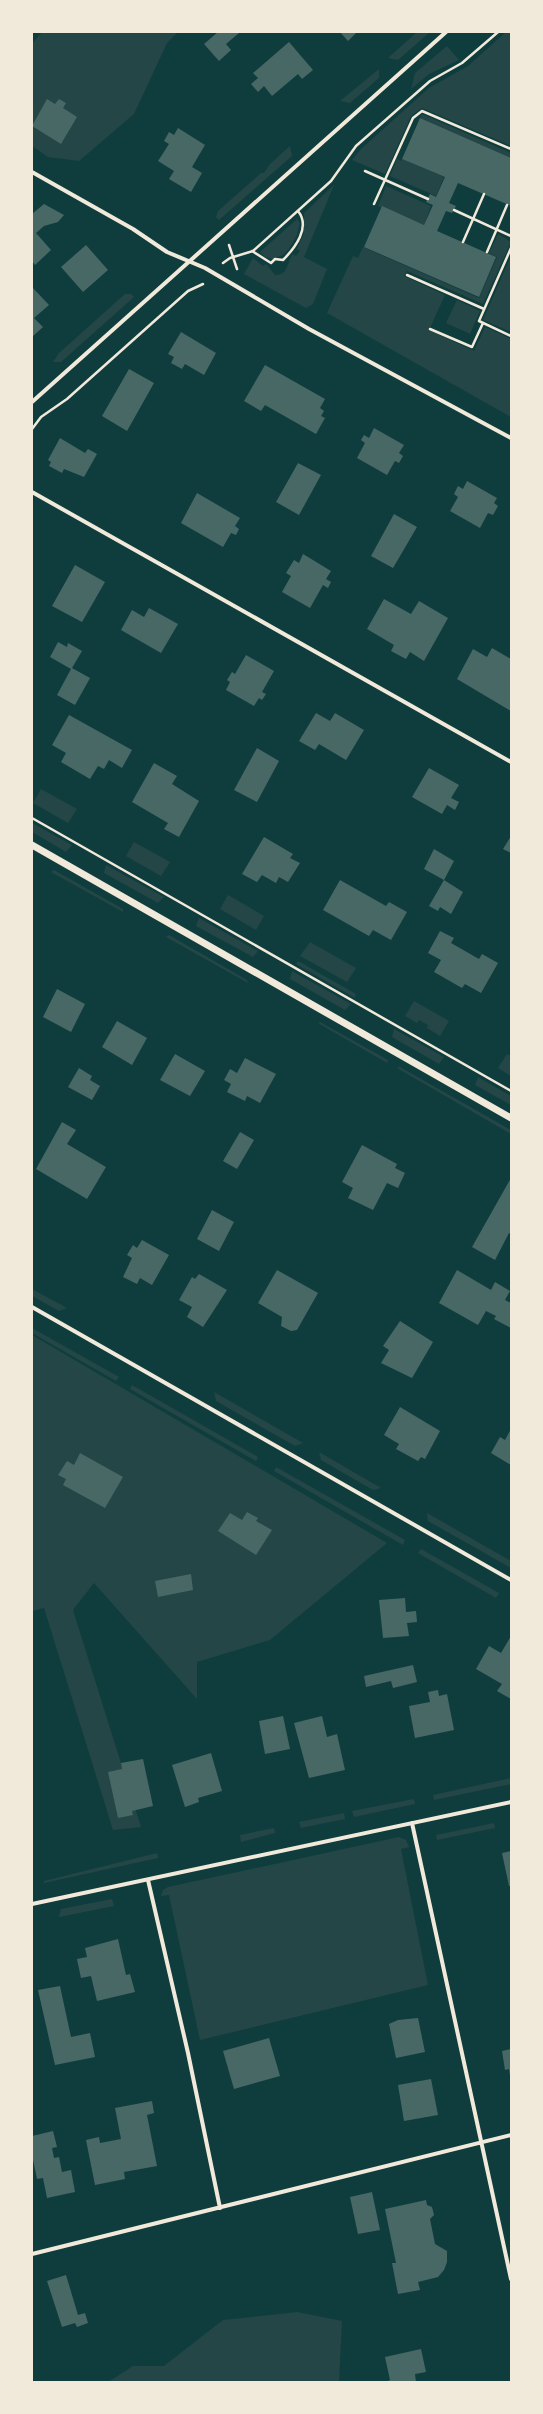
<svg xmlns="http://www.w3.org/2000/svg" width="543" height="2414" viewBox="0 0 543 2414" font-family="'Nunito Sans',sans-serif">
	<style>
		.green { fill: #244646 }
		.building { fill: #486865 }
		.lines { fill: none; stroke-linecap: round; stroke-linejoin: round }
		.path { stroke: #f1e9da; stroke-width: 2.5 }
		.minor { stroke: #f1e9da; stroke-width: 4 }
		.tertiary { stroke: #f1e9da; stroke-width: 7 }
	</style>
	<rect width="100%" height="100%" fill="#0f3d3e"/>
	<!-- green -->
	<path class="green" d="M42,32h136l-11,11 -33,71 -55,47 -31,-4 -16,-11v-102z
		M417,32h13l-32,28 -10,-2z
		M506,32h5v114l-89,-38 -11,8 -26,58 -33,-14 9,-11 68,-61 39,-22z
		M447,46l12,14 -30,14 -18,15 4,-16z
		M379,69v9l-29,25 -10,-2z
		M422,114l89,39v5l-91,-40z
		M290,146l2,10 -73,64 -3,-3 2,-6 43,-38h3l6,-9z
		M397,159l4,2 1,-2 42,18 -8,19 -46,-20z
		M334,185l-30,72 23,12 -14,35 -7,4 -62,-34 9,-16 10,8 3,-2 9,11c15,0 11,-13 18,-21l3,2 4,-5 -3,-2 7,-16v-20z
		M386,186l45,20 -7,19 -46,-19z
		M297,219l3,4 -3,12 -8,14 -6,6 -11,4 -7,-2 -5,-5z
		M498,234l13,8 -28,62 -76,-33 -3,5 41,19 -16,35 45,21 11,-24 26,12v78l-184,-104 26,-57 5,2 5,-11 116,51 18,-41 -8,-4z
		M511,256v76l-28,-12z
		M125,294h6l3,3 -73,65h-8l6,-9z
		M457,300l23,11 -10,23 -24,-11z
		M41,789l36,20 -9,14 -35,-20z
		M32,823l40,22 -6,7 -34,-20z
		M134,842l36,20 -9,14 -35,-20z
		M106,865l58,32 -6,6 -54,-30z
		M54,870l69,39v3l-72,-40z
		M228,895l36,21 -8,14 -36,-21z
		M199,918l59,33 -5,6 -57,-31z
		M169,935l78,45 1,3 -82,-46z
		M310,942l46,26 -9,14 -47,-26z
		M298,961l58,33 -1,4 -59,-34z
		M292,971l59,33 -6,6 -55,-31z
		M414,1001l35,20 -9,15 -13,-8 1,-3 -9,-5 -2,3 -12,-7z
		M320,1022l68,38 -1,3 -69,-40z
		M394,1029l50,28 -5,7 -47,-27z
		M507,1054l4,2v20l-13,-8z
		M400,1067l111,63v4l-114,-66z
		M478,1077l33,19v9l-36,-20z
		M32,1289l35,19 -8,3 -27,-15z
		M32,1328l87,49 -3,4 -84,-48z
		M32,1335l355,208 -117,97 -73,22v37l-103,-116 -21,27 68,217 -28,3 -69,-222 -12,3z
		M132,1385l126,72 -2,4 -126,-72z
		M214,1392l89,51 -8,3 -79,-45z
		M319,1452l62,36 -8,2 -52,-30z
		M276,1467l129,73 -2,5 -129,-74z
		M427,1513l84,48v7l-83,-47z
		M421,1549l78,44 -3,5 -78,-45z
		M511,1778v6l-77,16 -1,-5z
		M414,1799l1,5 -61,13 -2,-6z
		M344,1813l1,6 -44,9 -2,-6z
		M494,1823l1,5 -58,12 -1,-5z
		M274,1828l1,5 -34,9 -1,-7z
		M399,1837l7,3 3,7 -8,2 27,136 -228,55 -31,-145 -8,1 2,-6 5,-3z
		M157,1853l1,5 -114,25v-2z
		M112,1899l2,7 -55,11 2,-8z
		M297,2312l45,9 -3,61h-231l25,-16h31l59,-46z"/>
	<!-- building -->
	<path class="building" d="M218,32l21,1 -13,11 5,6 -12,11 -15,-17z
		M340,32h17l-9,9z
		M289,42l24,28 -11,9 -4,-5 -26,22 -8,-10 -6,6 -7,-8 7,-6 -5,-5z
		M47,99l8,5 4,-5 7,4 -3,5 14,9 -16,27 -29,-18z
		M420,118l91,40v48l-53,-23 -9,20 7,3 -4,7 -6,-2 -9,20 59,26 -17,40 -115,-50 18,-41 42,19 9,-20 -7,-3 4,-8 6,3 9,-20 -43,-18z
		M178,128l27,17 -13,22 10,6 -11,19 -22,-13 5,-8 -16,-10 11,-17 -5,-3 5,-9 5,3z
		M44,204l20,11 -6,7 -14,4 -8,7 15,17 -16,15 -3,-4v-47z
		M86,245l22,25 -25,22 -22,-25z
		M32,287l17,18 -15,13 9,9 -11,10z
		M181,332l35,21 -12,22 -19,-11 -3,5 -11,-6 3,-6 -6,-3z
		M265,365l60,34 -5,9 4,3 -3,5 4,2 -9,16 -51,-29 -4,6 -17,-10z
		M129,369l25,14 -27,48 -25,-15z
		M374,428l30,17 -5,8 4,3 -4,7 -4,-2 -8,14 -30,-17 8,-15 -4,-3 3,-5 5,3z
		M60,438l25,15 3,-4 9,5 -13,23 -20,-8 -2,4 -13,-7 2,-4 -3,-2z
		M298,463l23,12 -22,40 -23,-13z
		M467,481l30,17 -3,5 4,3 -5,9 -5,-2 -8,15 -30,-17 8,-14 -4,-3 4,-8 5,3z
		M197,493l43,25 -5,8 4,3 -3,6 -5,-2 -8,14 -42,-24z
		M394,514l23,13 -24,41 -22,-12z
		M303,554l28,17 -5,8 5,3 -3,6 -5,-3 -13,23 -28,-16 9,-16 -5,-3 8,-13 5,3z
		M75,565l30,17 -23,40 -30,-16z
		M384,599l27,15 8,-13 29,17 -24,43 -14,-9 -4,7 -15,-8 3,-6 -27,-16z
		M149,608l29,16 -17,29 -40,-23 11,-20 12,7z
		M58,642l9,5 1,-4 14,8 -10,17 18,10 -15,27 -18,-10 14,-26 -21,-12z
		M492,648l19,11v52l-54,-32 16,-30 14,8z
		M246,655l28,16 -12,21 4,2 -4,6 -3,-2 -5,8 -28,-16 4,-8 -3,-2 5,-8 3,2z
		M316,713l14,8 5,-8 29,17 -18,30 -27,-16 -4,6 -16,-9z
		M69,715l63,35 -10,18 -13,-8 -5,9 -6,-3 -8,13 -29,-17 5,-9 -14,-8z
		M257,748l22,13 -22,41 -23,-12z
		M154,763l23,13 -5,8 27,17 -20,36 -15,-8 4,-6 -36,-21z
		M429,768l30,17 -8,13 8,4 -4,8 -8,-5 -5,9 -30,-17z
		M511,836v17l-8,-4z
		M264,837l29,17 -3,4 10,5 -12,19 -9,-5 -3,6 -14,-8 -5,7 -15,-8z
		M434,849l20,12 -10,19 -20,-11z
		M340,880l46,26 3,-4 18,10 -16,28 -18,-10 -4,6 -46,-26z
		M444,880l19,12 -12,22 -11,-7 -2,4 -9,-5z
		M440,931l14,7 -3,5 28,16 3,-5 16,9 -17,30 -16,-9 -3,4 -28,-16 7,-12 -13,-7z
		M57,989l28,15 -14,28 -28,-15z
		M117,1021l30,17 -15,27 -30,-18z
		M175,1054l30,17 -15,25 -30,-16z
		M245,1058l31,16 -16,29 -13,-7 -2,5 -18,-9 4,-8 -7,-4 6,-11 7,4z
		M79,1068l13,8 -2,4 10,6 -8,14 -24,-13z
		M62,1122l14,8 -9,14 39,23 -19,32 -51,-30z
		M240,1132l14,8 -17,29 -14,-8z
		M362,1145l35,19 -2,4 10,5 -7,15 -11,-5 -14,27 -25,-12 5,-10 -11,-6z
		M511,1178v56l-2,-1 -14,27 -23,-13z
		M212,1210l22,12 -15,29 -22,-12z
		M142,1240l27,15 -17,30 -12,-7 -3,6 -14,-7 9,-19 -5,-3 6,-10 4,3z
		M277,1270l41,23 -21,37 -6,1 -10,-5 1,-9 -24,-14z
		M457,1270l34,20 4,-8 15,9 -5,9 6,3v25l-17,-9 2,-3 -10,-5 -8,14 -39,-22z
		M199,1274l28,16 -24,37 -16,-10 5,-10 -13,-7 13,-23 3,2z
		M400,1321l33,21 -21,36 -31,-15 8,-13 -6,-4z
		M400,1407l40,24 -15,28 -4,-2 -3,4 -22,-12 3,-5 -15,-9z
		M511,1429v36l-20,-12 9,-16 5,3z
		M80,1453l43,24 -18,31 -42,-23 3,-6 -8,-4 9,-14 7,4z
		M247,1512l11,6 -2,3 16,9 -16,25 -38,-24 12,-18 12,7z
		M191,1574l2,16 -35,7 -3,-16z
		M405,1598l1,14 10,-1 1,11 -10,1 2,13 -26,2 -4,-38z
		M511,1636v63l-14,-8 5,-7 -26,-15 13,-23 12,7z
		M413,1665l4,17 -24,6 -2,-7 -25,6 -2,-11z
		M438,1690l1,6 8,-2 7,36 -39,8 -6,-32 21,-4 -2,-10z
		M283,1716l7,33 -25,5 -6,-33z
		M322,1716l5,21 10,-3 8,36 -36,8 -15,-55z
		M211,1753l11,38 -24,7 1,4 -14,5 -13,-42z
		M143,1759l10,47 -21,5 1,4 -15,3 -10,-46 14,-3 -1,-6z
		M511,1851v35h-2l-7,-33z
		M118,1939l8,36 4,-1 5,18 -38,9 -6,-25 -10,2 -4,-19 10,-2 -2,-9z
		M60,1986l11,51 19,-4 5,24 -40,8 -17,-75z
		M418,2018l7,34 -29,6 -7,-34 9,-4z
		M269,2038l11,38 -46,13 -11,-38z
		M511,2049v27h-1l-1,-7 -4,1 -3,-19z
		M431,2079l7,36 -34,6 -6,-36z
		M152,2101l2,12 -7,2 10,51 -33,6 1,7 -30,6 -9,-45 13,-3 1,6 21,-4 -6,-31z
		M53,2131l4,16 -5,1 2,10 5,-1 3,15 9,-2 4,22 -28,6 -4,-20 -6,1 -5,-24v-19z
		M372,2192l8,38 -22,4 -8,-37z
		M426,2200l1,5 5,2 2,8 -4,4 5,25 12,7v11l-3,8 -6,7 -20,5 2,8 -22,4 -6,-31h4l-11,-54z
		M66,2275l12,40 7,-2 3,10 -11,4 -2,-4 -13,4 -15,-46z
		M421,2349l5,23 -11,2 1,8h-30l4,-2 -5,-23z"/>
	<g class="lines">
		<!-- path -->
		<path class="path" d="M365,171l63,28
			M374,204l39,-86 9,-7 89,38
			M454,210l57,26
			M463,242l21,-48
			M229,245l8,24
			M511,248l-32,73 32,15
			M252,251l19,12 4,-4 8,1c12,-12 28,-33 15,-49
			M487,252l20,-47
			M223,263l7,-5 23,-7 78,-70 25,-35 74,-65 32,-18 36,-31
			M407,275l77,34
			M430,329l42,18 11,-24
			M32,429l9,-12 26,-18 121,-108 15,-7
			M32,818l479,273"/>
		<!-- minor -->
		<path class="minor" d="M32,172l101,57 34,23 38,16 104,61 202,109
			M32,402l414,-370
			M32,492l479,270
			M32,1307l479,273
			M412,1823l99,456
			M148,1880l40,173 32,155
			M32,1904l479,-102
			M32,2254l479,-119"/>
		<!-- tertiary -->
		<path class="tertiary" d="M32,845l479,273"/>
	</g>
	<!-- border -->
	<rect width="543" height="2414" fill="none" stroke="#f1e9da" stroke-width="66"/>
</svg>
